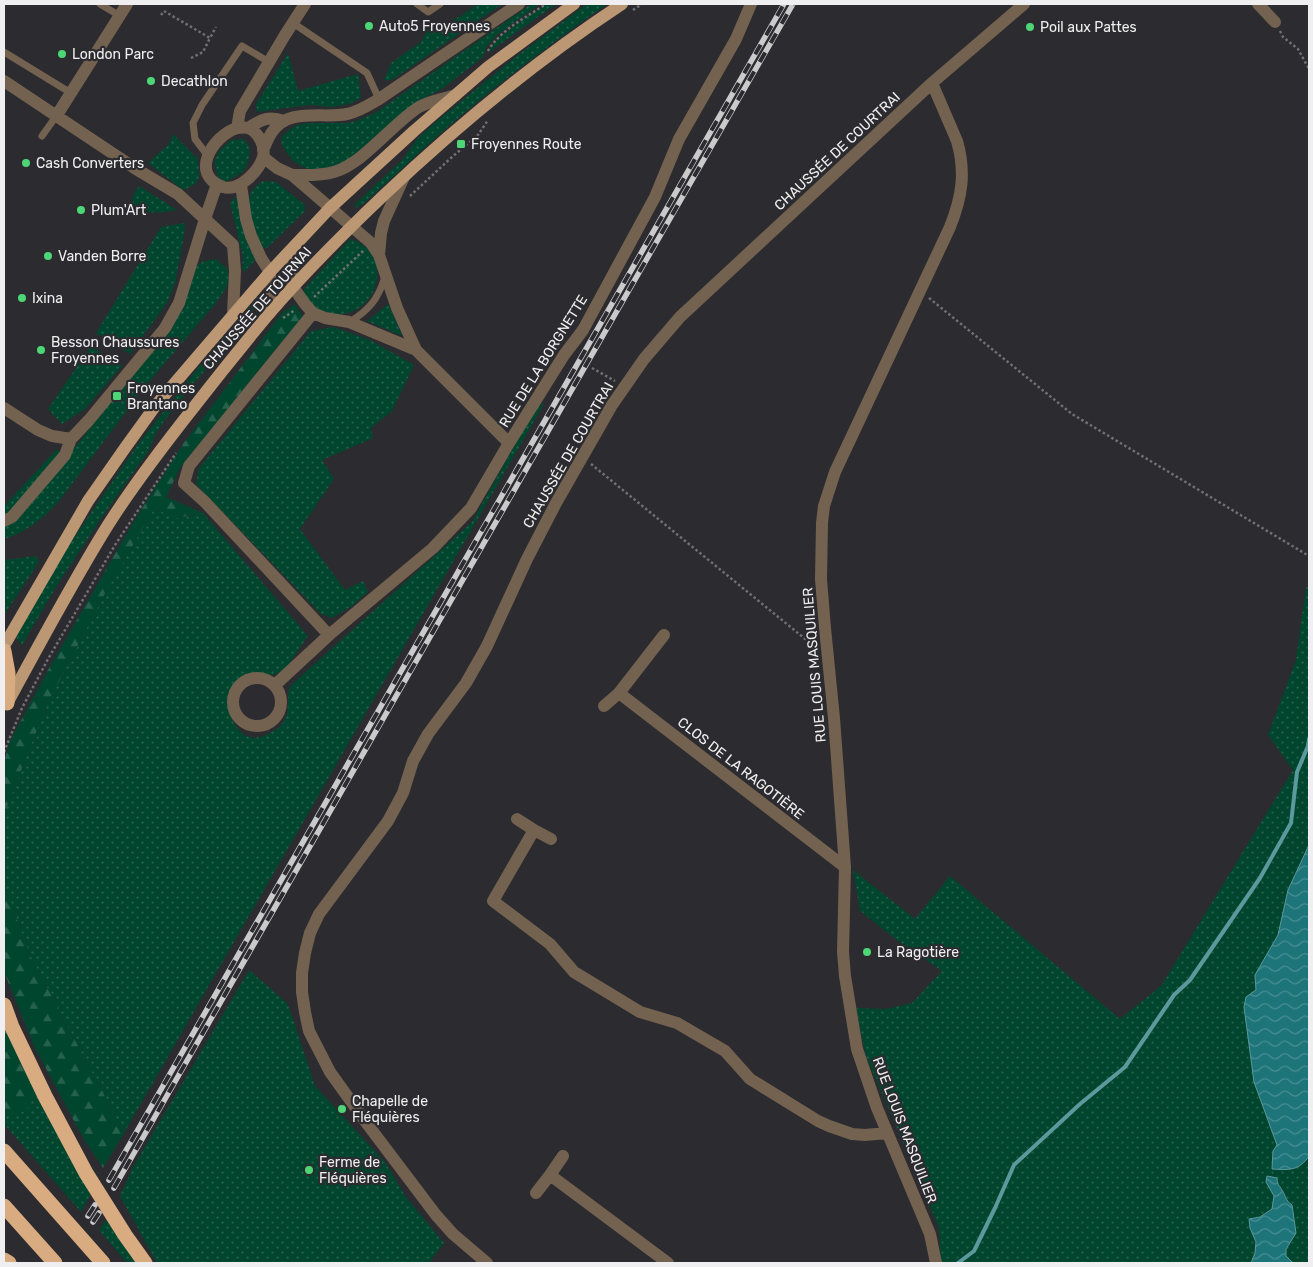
<svg xmlns="http://www.w3.org/2000/svg" width="1313" height="1267" viewBox="0 0 1313 1267" font-family="Rubik,sans-serif">
	<style>
		.grass { fill: url(#grass-dots) }
		.forest { fill: url(#forest-firs) }
		.water { fill: url(#water-waves); stroke: #5c999d }
		.lines { fill: none; stroke-linecap: round; stroke-linejoin: round }
		.stream { stroke: #5c999d; stroke-width: 4 }
		.path { stroke: #717073; stroke-width: 2.5; stroke-dasharray: 2.5 2.5; stroke-linecap: butt }
		.service { stroke: #746251; stroke-width: 7 }
		.minor { stroke: #746251; stroke-width: 12 }
		.primary { stroke: #bc9773; stroke-width: 12 }
		.motorway { stroke: #d9ab80; stroke-width: 15 }
		.rail-casing { stroke: #cac9cb; stroke-width: 5.5 }
		.rail { stroke: #2c2b2f; stroke-width: 4; stroke-dasharray: 11; stroke-linecap: butt }
		.poi-dot { fill: #4dd676; stroke: #2c2b2f; stroke-width: 2 }
		.labels { text-anchor: middle; stroke-width: 4.5; stroke-linejoin: round; paint-order: stroke }
		.poi-label { font-size: 14px; fill: #efeef0; stroke: #2c2b2f; text-anchor: start }
		.street-label { font-size: 14px; fill: #efeef0; stroke: #2c2b2f }
	</style>
	<defs>
		<pattern id="grass-dots" width="8" height="8" patternUnits="userSpaceOnUse" patternTransform="scale(1.25)"><rect width="8" height="8" fill="#00462e"/><path d="M2 2h.1M6 6h.1" fill="none" stroke="#26614d" stroke-width="1.8" stroke-linecap="round"/></pattern>
		<pattern id="forest-firs" width="22" height="20" patternUnits="userSpaceOnUse" patternTransform="scale(1.25)"><rect width="22" height="20" fill="#00462e"/><path d="M5 1l3.5 6h-7zM16 11l3.5 6h-7z" fill="#26614d"/></pattern>
		<pattern id="water-waves" width="16" height="10" patternUnits="userSpaceOnUse" patternTransform="scale(1.25)"><rect width="16" height="10" fill="#1d7479"/><path d="M0 5q4-4 8 0t8 0" fill="none" stroke="#498f93"/></pattern>
	</defs>
	<rect width="100%" height="100%" fill="#2c2b2f"/>
	<!-- grass -->
	<path class="grass" d="M478,4h24l-110,76h-8l7,-17 30,-21 10,-18 10,5z
		M531,4h9l-42,30 -12,13 -3,10 -41,32 -26,13 -72,61 -26,7 -9,-1 -8,-3 -9,-6 -10,-14 -1,-6 2,-5 6,-5 8,-5 11,-2h39l9,-2 19,-8z
		M547,4h9l-68,49c4,-15 45,-40 59,-49z
		M587,4h20c-54,38 -107,78 -157,121 -29,25 -56,52 -85,77l-9,6 -1,-1v-3l48,-45 15,-21 20,-18 80,-65z
		M288,53l10,38 60,-17 3,24 -12,6 -17,3 -23,-2 -52,7 -1,-8z
		M173,134l25,25c1,20 5,23 -15,31l-35,-27 21,-19z
		M244,139c5,6 7,10 5,18 -2,16 -11,18 -24,25l-7,-5 -3,-11v-6l4,-9 12,-11z
		M263,181l13,1 29,23v6l-38,37 -6,-1c-6,-15 -17,-40 -10,-55 3,-5 8,-8 12,-11z
		M139,186l38,24c-15,2 -35,7 -45,-8l1,-7z
		M235,197h4l16,63 -10,11 -3,-1 1,-14 -13,-52z
		M184,223l1,5 -2,13 -8,42 -8,20 -37,51 -34,-21 65,-106z
		M350,239c49,14 26,84 -19,74 -7,-1 -13,-2 -17,-7 -4,-6 -10,-10 -10,-17z
		M215,259l12,9 2,13 -3,7 -10,15 -73,86 -83,111c-16,18 -33,32 -56,39v-12l12,-10 63,-75 90,-112 27,-64 8,-5z
		M261,293l3,2v2l-100,124 -9,14 -6,15 -47,67 -46,70 -34,58 -5,-6 -1,-5 51,-86 71,-104 67,-85z
		M388,304l14,31h-2l-33,-14z
		M333,327l37,13 44,25 -22,46 -21,17 2,10 -51,22 12,19 -34,50 45,61 18,-9 5,11 -16,14 -20,12 -11,-4 -125,-130 3,-16 112,-137z
		M91,346l31,20 -37,43 -23,15 -14,-15z
		M545,402l-421,731 -94,-178 -26,-71v-70l43,-110 57,-109 51,-88c22,15 24,11 48,6l105,123 -24,35 -15,5 -12,-1 -16,4 -13,14c1,9 1,22 6,30 10,18 24,18 39,8 4,-2 7,-4 9,-7 10,-14 3,-23 8,-38l182,-164 63,-113z
		M57,449l4,3 -50,61 -7,3v-10z
		M36,556l3,6 -35,53v-55z
		M1306,587h3v258l-21,45 -10,45 -23,40 1,15 -10,7 8,85 23,63 29,16 3,-5v107h-16l-7,-6v-8l10,-16 -13,-43 -6,-5 -11,-3 8,14 -2,13 -12,8 -10,11c8,17 7,18 1,35h-310l-2,-35 -73,-172 -10,-48 30,1 26,-6 30,-32 -45,-31 -37,-29 -7,-41 62,49 35,-43 170,143 41,-33 132,-216 -25,-35 28,-75z
		M249,970l39,34 27,82 70,76 21,35 38,46 -15,20h-272l-37,-67 13,-29z
		M35,1090l56,104 -10,18 -77,-88v-11l5,1z
		M107,1218l30,45h-10l-28,-33z"/>
	<!-- forest -->
	<path class="forest" d="M295,304l8,13 -24,28 -99,123 -14,29 37,16 -26,5 -9,-2 -13,-9 -51,88 -57,109 -43,110v-52l6,-21 38,-71 83,-144 52,-82 99,-131z
		M4,884l26,71 94,178 -21,35 -21,-32 -47,-88 -31,-76z
		M4,1019l31,71 -8,21 -18,3 -5,-1z"/>
	<!-- water -->
	<path class="water" d="M1309,845v311c-10,15 -20,14 -37,13l1,-18 4,-6 -23,-63 -10,-75 2,-10 10,-7 -1,-15 23,-40 10,-45z
		M1267,1176l10,2c0,6 2,7 5,12 4,6 3,10 10,15l4,28 -10,16v7l7,7h-42l4,-10 1,-11 -6,-14 -1,-9 11,-2 12,-8 2,-13 -8,-14z"/>
	<g class="lines">
		<!-- stream -->
		<path class="stream" d="M958,1263l16,-12 21,-43 19,-43 66,-61 45,-37 49,-72 16,-15 70,-102 31,-55 6,-51 11,-26 1,-7"/>
		<!-- path -->
		<path class="path" d="M633,10l9,-6
			M161,15l3,-4 46,27 6,-11
			M1280,31l3,6 15,12 11,20
			M488,51c11,-20 40,-35 58,-47
			M191,58l12,-6 7,-14
			M410,196l42,-39 26,-22 10,-15
			M314,297l49,-46
			M929,298l143,116 237,142
			M283,318l12,-8
			M592,368l23,13
			M591,464l224,183
			M4,752l18,-44 26,-49 67,-114 61,-92"/>
		<!-- service -->
		<path class="service" d="M100,4l20,12
			M417,4l11,8 12,-8
			M293,23l74,50 12,26
			M4,52l67,41
			M42,136l15,-21
			M208,156l-13,-17 -2,-16 9,-18 40,-59 27,16
			M350,322c20,-13 28,-23 35,-45"/>
		<!-- minor -->
		<path class="minor" d="M1258,4l17,18
			M4,81l132,88 42,25 55,51 2,26 -2,43
			M932,83l25,58c9,31 5,56 -7,86l-115,245 -11,34 -2,17 -1,56 4,49 9,90 11,149 -2,85 2,24 12,73 20,59 53,126 6,29
			M57,115l70,-111
			M237,128c3,0 8,-1 11,0 10,3 18,19 15,29 -4,14 -24,35 -40,30 -34,-12 -11,-51 14,-59z
			M237,128l3,-17 45,-76 20,-31
			M248,128c13,-8 20,-13 36,-7
			M263,150c3,-6 5,-12 9,-18 17,-25 50,-13 75,-18 11,-2 22,-9 32,-15l140,-95
			M263,157l14,11 15,7 79,68 8,12 18,53 19,42 93,93
			M292,175c14,0 29,1 42,-3 30,-9 58,-48 85,-65 11,-6 25,-8 37,-12
			M241,185l5,34 5,17 10,22 9,14 1,20 -2,22
			M290,251l3,36 12,17 8,9 12,5 24,4 67,28
			M379,255l2,-22 3,-12 20,-44
			M313,313l-124,153 -5,17 21,19 124,133
			M4,408l34,22 14,6 19,3
			M4,521l8,-4 53,-62 6,-16 18,-19 76,-92 14,-25 26,-84 12,-35
			M233 702a24 24 0 1 1 48 0a24 24 0 1 1-48 0Z
			M275,685l54,-50 104,-87 38,-40 38,-65 55,-88 19,-25 72,-133 24,-58 57,-100 15,-35
			M619,693l226,174
			M604,706l15,-13 45,-58
			M517,819l17,11 -41,71 57,43 24,28 66,40 37,11 48,28 25,28 68,42 11,5 23,8 13,1 22,-2
			M534,830l17,9
			M550,1175l13,-19
			M536,1193l14,-18 118,88
			M487,1263l-34,-29 -17,-19 -68,-90 -38,-53 -21,-41 -4,-19 -3,-20v-19l3,-20 5,-20 9,-19 69,-93 15,-28 10,-32 15,-27 38,-51 21,-37 40,-87 29,-56 56,-98 32,-46 36,-42 252,-234 92,-79"/>
		<!-- primary -->
		<path class="primary" d="M4,646l84,-145 37,-53 31,-43 114,-133 60,-64 84,-77 74,-64 86,-63
			M8,702c32,-59 64,-119 100,-177 26,-41 56,-80 86,-118 24,-31 49,-62 74,-92 36,-42 75,-81 115,-119 74,-70 154,-136 239,-192"/>
		<!-- motorway -->
		<path class="motorway" d="M4,651l4,22 -1,30
			M4,1005l8,22 33,69 41,77 39,62 20,28
			M4,1151l99,112
			M4,1206l51,57
			M4,1260l5,3"/>
		<!-- rail casing -->
		<g class="rail-casing">
			<path id="rail" d="M109,1180l675,-1176
				M114,1188l679,-1184
				M88,1216l7,-11
				M93,1222l6,-9"/>
		</g>
		<!-- rail -->
		<use href="#rail" class="rail"/>
	</g>
	<!-- markers -->
	<g class="poi-dot">
		<circle cx="369" cy="26" r="5"/>
		<circle cx="1030" cy="27" r="5"/>
		<circle cx="62" cy="54" r="5"/>
		<circle cx="151" cy="81" r="5"/>
		<rect x="456" y="139" width="10" height="10" rx="2.5"/>
		<circle cx="26" cy="163" r="5"/>
		<circle cx="81" cy="210" r="5"/>
		<circle cx="48" cy="256" r="5"/>
		<circle cx="22" cy="298" r="5"/>
		<circle cx="41" cy="350" r="5"/>
		<rect x="112" y="391" width="10" height="10" rx="2.5"/>
		<circle cx="867" cy="952" r="5"/>
		<circle cx="342" cy="1109" r="5"/>
		<circle cx="309" cy="1170" r="5"/>
	</g>
	<g class="labels">
		<!-- poi labels -->
		<g class="poi-label">
			<text x="379" y="31">Auto5 Froyennes</text>
			<text x="1040" y="32">Poil aux Pattes</text>
			<text x="72" y="59">London Parc</text>
			<text x="161" y="86">Decathlon</text>
			<text x="471" y="149">Froyennes Route</text>
			<text x="36" y="168">Cash Converters</text>
			<text x="91" y="215">Plum'Art</text>
			<text x="58" y="261">Vanden Borre</text>
			<text x="32" y="303">Ixina</text>
			<text x="51" y="347">Besson Chaussures<tspan x="51" dy="16">Froyennes</tspan></text>
			<text x="127" y="393">Froyennes<tspan x="127" dy="16">Brantano</tspan></text>
			<text x="877" y="957">La Ragotière</text>
			<text x="352" y="1106">Chapelle de<tspan x="352" dy="16">Fléquières</tspan></text>
			<text x="319" y="1167">Ferme de<tspan x="319" dy="16">Fléquières</tspan></text>
		</g>
		<!-- street labels -->
		<g class="street-label">
			<text transform="translate(837 151) rotate(-43)" y="5">CHAUSSÉE DE COURTRAI</text>
			<text transform="translate(257 308) rotate(-49)" y="5">CHAUSSÉE DE TOURNAI</text>
			<text transform="translate(543 361) rotate(-58)" y="5">RUE DE LA BORGNETTE</text>
			<text transform="translate(568 455) rotate(-60)" y="5">CHAUSSÉE DE COURTRAI</text>
			<text transform="translate(814 665) rotate(-95)" y="5">RUE LOUIS MASQUILIER</text>
			<text transform="translate(741 768) rotate(38)" y="5">CLOS DE LA RAGOTIÈRE</text>
			<text transform="translate(905 1130) rotate(69)" y="5">RUE LOUIS MASQUILIER</text>
		</g>
	</g>
	<!-- border -->
	<rect width="1313" height="1267" fill="none" stroke="#efeef0" stroke-width="10"/>
</svg>
